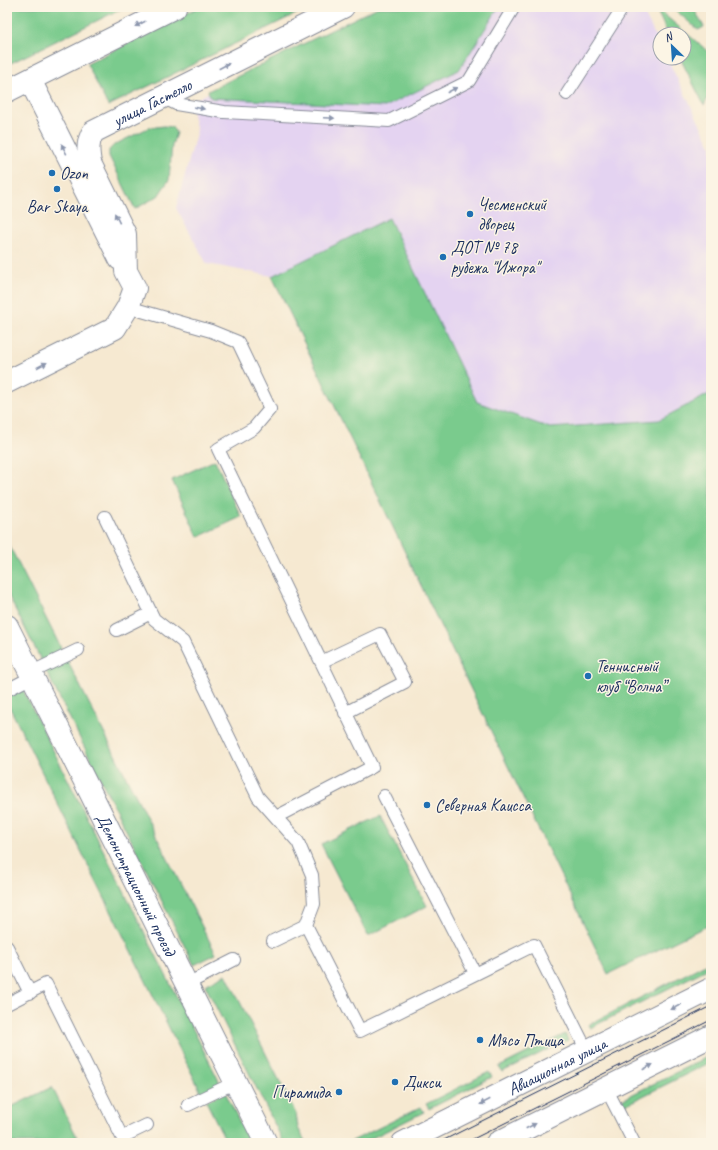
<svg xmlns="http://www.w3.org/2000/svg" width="718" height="1150" viewBox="0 0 718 1150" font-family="Caveat,sans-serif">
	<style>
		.built { fill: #e4d3f1 }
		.green { fill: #7acb8d; stroke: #4a7d76 }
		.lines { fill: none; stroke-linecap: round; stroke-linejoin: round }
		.lane-casing { stroke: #888c98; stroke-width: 14 }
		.street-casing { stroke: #888c98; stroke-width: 24 }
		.lane { stroke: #fff; stroke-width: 12 }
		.street { stroke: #fff; stroke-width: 22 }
		.tram { stroke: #1b2f5e; stroke-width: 1 }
		.oneway { fill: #8d97ae }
		.poi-dot { fill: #1f6fb2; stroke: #fcf5e5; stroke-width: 1.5 }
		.labels { text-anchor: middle; stroke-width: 3; stroke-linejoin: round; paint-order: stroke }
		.street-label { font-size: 17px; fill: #1b2f5e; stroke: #fcf5e5 }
		.poi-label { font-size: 17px; fill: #1b2f5e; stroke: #fcf5e5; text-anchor: start }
	</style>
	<rect width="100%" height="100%" fill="#fcf5e5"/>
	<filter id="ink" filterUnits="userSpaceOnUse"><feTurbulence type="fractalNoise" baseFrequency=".025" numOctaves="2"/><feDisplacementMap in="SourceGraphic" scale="8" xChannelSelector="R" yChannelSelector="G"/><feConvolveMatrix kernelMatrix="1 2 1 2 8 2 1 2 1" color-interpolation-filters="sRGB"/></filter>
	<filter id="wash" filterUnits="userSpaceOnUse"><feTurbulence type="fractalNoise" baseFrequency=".012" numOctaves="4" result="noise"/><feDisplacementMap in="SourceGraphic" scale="16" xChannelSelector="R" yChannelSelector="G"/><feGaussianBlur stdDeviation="0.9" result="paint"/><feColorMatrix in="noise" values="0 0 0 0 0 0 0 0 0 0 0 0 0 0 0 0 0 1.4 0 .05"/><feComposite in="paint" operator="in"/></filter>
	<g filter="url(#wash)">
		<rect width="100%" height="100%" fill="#f6e9d1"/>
		<!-- built -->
		<path class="built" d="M385,7h256l19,38v13h7l44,88v247l-52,27 -109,8 -73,-26 -88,-184 -117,58 -65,-12 -31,-56 21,-77 -7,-29z"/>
		<!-- green -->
		<path class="green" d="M7,7h118l-118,58z
			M199,7h111l-202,99 -21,-42z
			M378,7h121l-40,63 -74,37 -174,-9 -3,-7z
			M655,7l55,46 1,40 -7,12 -24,-47h4v-24h-16z
			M672,7h21l11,20 -6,3z
			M164,126l8,1 4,6 -4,12 -3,35 -11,16 -23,13 -26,-53v-6l5,-5 34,-17z
			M389,218l88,184 73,26 109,-8 52,-27v531l-103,50 -336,-698z
			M215,460l26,57 -43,20 -26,-57z
			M7,541l56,111 -21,10 -35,-69z
			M67,660l149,294 -22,11 -148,-294z
			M22,688l199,397 -19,9 -195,-392v-6z
			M380,816l47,90 -59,30 -47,-92z
			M711,961v6l-121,61 -2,-3z
			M226,974l70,140 2,14 7,13 -4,2h-17l-79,-158z
			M565,1034l3,6 -66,32 -3,-5z
			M711,1055v7l-88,44 -2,-6z
			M489,1072l3,5 -63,32 -3,-5z
			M52,1087l28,56h-70l-3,-5v-29z
			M225,1092l25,51h-23l-21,-42z
			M421,1107l3,5 -62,31h-14z"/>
	</g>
	<g filter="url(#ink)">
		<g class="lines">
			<!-- lane casing -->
			<g class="lane-casing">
				<path id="lane" d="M567,94l56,-87
					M162,97l14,7 48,8 165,9 80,-40 45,-74
					M128,307l83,24 27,11 32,67 -16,19 -36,21 154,318 -96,50
					M105,517l49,102 29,23 75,155 40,45 14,33 2,29 -8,21 54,106 174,-86 53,106
					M117,630l34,-17
					M321,662l59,-28 25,48 -60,31
					M30,673l48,-23
					M7,690l25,-13
					M384,796l91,177
					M273,941l33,-16
					M7,947l23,46
					M187,984l47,-24
					M7,1004l39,-20 79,159
					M606,1088l28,55
					M188,1105l48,-23
					M122,1137l25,-12"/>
			</g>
			<!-- street casing -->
			<g class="street-casing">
				<g id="street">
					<path d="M30,80l90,179"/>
					<path d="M7,91l168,-84"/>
					<path id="s1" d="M7,382l108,-54 13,-21 7,-19 -9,-17 -1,-37 -35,-71c-2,-12 -3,-20 3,-31l250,-125"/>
					<path id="s2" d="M7,626l259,517"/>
					<path id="s3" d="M403,1143l308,-154"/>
					<path d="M497,1143l214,-107"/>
				</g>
			</g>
			<!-- lane -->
			<use href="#lane" class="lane"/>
			<!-- street -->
			<use href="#street" class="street"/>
			<!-- tram -->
			<path class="tram" d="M438,1143l273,-137
				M465,1143l246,-123"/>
		</g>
		<!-- one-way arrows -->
		<defs><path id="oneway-solid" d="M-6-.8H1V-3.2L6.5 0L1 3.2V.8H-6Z"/></defs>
		<g class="oneway">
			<use href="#oneway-solid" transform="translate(140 24) rotate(153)"/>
			<use href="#oneway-solid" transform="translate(224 66) rotate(-27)"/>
			<use href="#oneway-solid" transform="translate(452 90) rotate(-28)"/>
			<use href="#oneway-solid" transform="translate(199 108) rotate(10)"/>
			<use href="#oneway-solid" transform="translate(329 118) rotate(3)"/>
			<use href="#oneway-solid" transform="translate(64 149) rotate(-117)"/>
			<use href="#oneway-solid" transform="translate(117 218) rotate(-116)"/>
			<use href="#oneway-solid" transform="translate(42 365) rotate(-27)"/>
			<use href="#oneway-solid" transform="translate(676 1007) rotate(153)"/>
			<use href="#oneway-solid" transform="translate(648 1067) rotate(-27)"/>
			<use href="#oneway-solid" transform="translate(485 1102) rotate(153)"/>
			<use href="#oneway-solid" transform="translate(531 1126) rotate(-27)"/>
		</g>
	</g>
	<!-- markers -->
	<g class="poi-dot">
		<circle cx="52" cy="173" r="4"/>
		<circle cx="57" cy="189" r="4"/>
		<circle cx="470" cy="214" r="4"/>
		<circle cx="443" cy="257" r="4"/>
		<circle cx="588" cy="676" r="4"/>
		<circle cx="427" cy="805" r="4"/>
		<circle cx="480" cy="1040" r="4"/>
		<circle cx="395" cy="1082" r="4"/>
		<circle cx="339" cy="1092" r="4"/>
	</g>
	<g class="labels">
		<!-- street labels -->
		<g class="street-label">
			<text dy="6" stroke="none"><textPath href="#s1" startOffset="399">улица Гастелло</textPath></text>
			<text dy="6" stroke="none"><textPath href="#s2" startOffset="289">Демонстрационный проезд</textPath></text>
			<text dy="6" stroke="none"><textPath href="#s3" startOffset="172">Авиационная улица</textPath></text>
		</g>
		<!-- poi labels -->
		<g class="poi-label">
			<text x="60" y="179">Ozon</text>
			<text x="478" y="210">Чесменский<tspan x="478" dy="20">дворец</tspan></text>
			<text x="57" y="212" text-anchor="middle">Bar Skaya</text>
			<text x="451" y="253">ДОТ № 78<tspan x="451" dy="20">рубежа "Ижора"</tspan></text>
			<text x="596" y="672">Теннисный<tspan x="596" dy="20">клуб “Волна”</tspan></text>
			<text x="435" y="811">Северная Каисса</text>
			<text x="488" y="1046">Мясо Птица</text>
			<text x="403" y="1088">Дикси</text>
			<text x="331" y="1098" text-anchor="end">Пирамида</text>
		</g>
	</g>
	<!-- margin -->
	<rect width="718" height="1150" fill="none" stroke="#fcf5e5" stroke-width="24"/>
	<!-- north arrow -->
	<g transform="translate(672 46) rotate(335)"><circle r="19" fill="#fcf5e5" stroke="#a2a6af"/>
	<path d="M0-3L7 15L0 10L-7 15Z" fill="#1f6fb2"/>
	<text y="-6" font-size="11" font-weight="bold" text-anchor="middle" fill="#1b2f5e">N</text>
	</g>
</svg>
